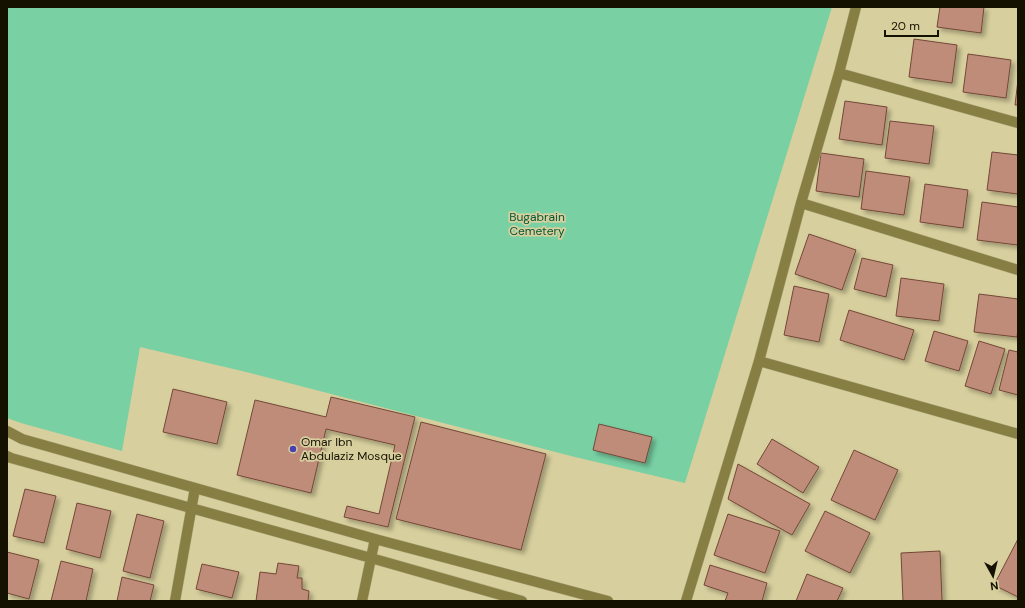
<svg xmlns="http://www.w3.org/2000/svg" width="1025" height="608" viewBox="0 0 1025 608" font-family="'DM Sans',sans-serif">
	<style>
		.green { fill: #78d0a3 }
		.building { fill: #bf8c7a; stroke: #744737; filter: url(#shadow) }
		.lines { fill: none; stroke-linecap: round; stroke-linejoin: round }
		.minor-casing { stroke: #b4ad81; stroke-width: 11 }
		.minor { stroke: #877e43; stroke-width: 10 }
		.poi-dot { fill: #493fb5; stroke: #d7cf9d; stroke-width: 1.5 }
		.labels { text-anchor: middle; stroke-width: 3.5; stroke-linejoin: round; paint-order: stroke }
		.park-label { font-size: 12px; fill: #035737; stroke: #d7cf9d }
		.poi-label { font-size: 12px; fill: #151101; stroke: #d7cf9d; text-anchor: start }
	</style>
	<defs>
		<filter id="shadow"><feDropShadow dx="3.5" dy="3.5" stdDeviation="2" flood-color="#0004"/></filter>
	</defs>
	<rect width="100%" height="100%" fill="#d7cf9d"/>
	<!-- green -->
	<path class="green" d="M7,7h825l-147,476 -110,-26 -333,-86 -102,-24 -18,104 -101,-28 -14,-5z"/>
	<!-- building -->
	<path class="building" d="M940,7h44l-3,26 -44,-6z
		M914,39l43,6 -5,38 -43,-6z
		M968,54l43,6 -5,38 -43,-6z
		M1018,80v25h-3z
		M845,101l42,6 -5,38 -43,-6z
		M890,121l44,5 -5,38 -44,-6z
		M992,152l26,3v39l-31,-4z
		M821,153l43,6 -5,38 -43,-6z
		M866,171l44,6 -6,38 -43,-6z
		M925,184l43,6 -5,38 -43,-6z
		M982,202l36,5v38l-41,-5z
		M809,234l47,16 -14,40 -47,-16z
		M862,258l31,7 -7,32 -32,-8z
		M901,278l43,6 -5,37 -43,-5z
		M794,286l35,8 -10,48 -35,-7z
		M979,294l39,5v30l-1,8 -43,-5z
		M849,310l65,20 -10,30 -64,-20z
		M934,331l34,10 -9,30 -34,-10z
		M979,341l26,8 -14,45 -26,-8z
		M1009,350l9,2v43l-19,-5z
		M173,389l54,13 -10,42 -54,-12z
		M331,397l84,20 -27,110 -44,-10 3,-11 32,8 16,-69 -69,-16 -15,64 -74,-18 18,-75 71,17z
		M421,422l125,32 -25,96 -125,-31z
		M599,424l53,13 -7,26 -52,-13z
		M772,439l47,28 -16,26 -46,-29z
		M854,450l44,20 -23,50 -44,-20z
		M738,464l72,40 -18,31 -64,-36z
		M25,489l31,7 -12,47 -31,-7z
		M77,503l34,8 -11,47 -34,-9z
		M825,511l45,22 -20,40 -45,-22z
		M137,514l27,7 -14,57 -27,-7z
		M728,514l52,17 -15,42 -51,-18z
		M1018,539v58l-24,-12z
		M940,551l2,50h-39l-2,-48z
		M7,552l32,8 -10,39 -22,-6z
		M61,561l32,8 -7,32h-35z
		M278,563l21,3 -2,12h5v11l7,2 -1,10h-52l4,-29 16,2z
		M202,564l37,8 -7,26 -36,-9z
		M710,565l57,18 -5,18h-37l3,-8 -24,-8z
		M807,574l36,14 -6,13h-41z
		M122,577l32,8 -4,16h-33z"/>
	<g class="lines">
		<!-- minor casing -->
		<g class="minor-casing">
			<path id="minor" d="M839,73l179,50
				M801,203l217,67
				M759,361l259,73
				M7,431l15,8 353,100 233,62
				M7,456l4,2 360,100 151,43
				M175,601l20,-113
				M362,601l13,-62
				M686,601l73,-240 42,-158 38,-130 17,-66"/>
		</g>
		<!-- minor -->
		<use href="#minor" class="minor"/>
	</g>
	<!-- markers -->
	<circle class="poi-dot" cx="293" cy="449" r="4"/>
	<g class="labels">
		<!-- park labels -->
		<g class="park-label">
			<text x="537" y="221">Bugabrain<tspan x="537" dy="14">Cemetery</tspan></text>
		</g>
		<!-- poi labels -->
		<g class="poi-label">
			<text x="301" y="446">Omar Ibn<tspan x="301" dy="14">Abdulaziz Mosque</tspan></text>
		</g>
	</g>
	<!-- border -->
	<rect width="1025" height="608" fill="none" stroke="#151101" stroke-width="16"/>
	<!-- north arrow -->
	<g transform="translate(993 576) rotate(172)" stroke="#d7cf9d" stroke-width="3" paint-order="stroke">
	<path d="M0-3L7 15L0 10L-7 15Z" fill="#151101"/>
	<text y="-6" font-size="11" font-weight="bold" text-anchor="middle" fill="#151101">N</text>
	</g>
	<!-- scale -->
	<path d="M885 30v6h53v-6" fill="none" stroke="#151101" stroke-width="2"/>
	<text x="891" y="30" font-size="12" fill="#151101" stroke="#d7cf9d" stroke-width="3" paint-order="stroke">20 m</text>
</svg>
